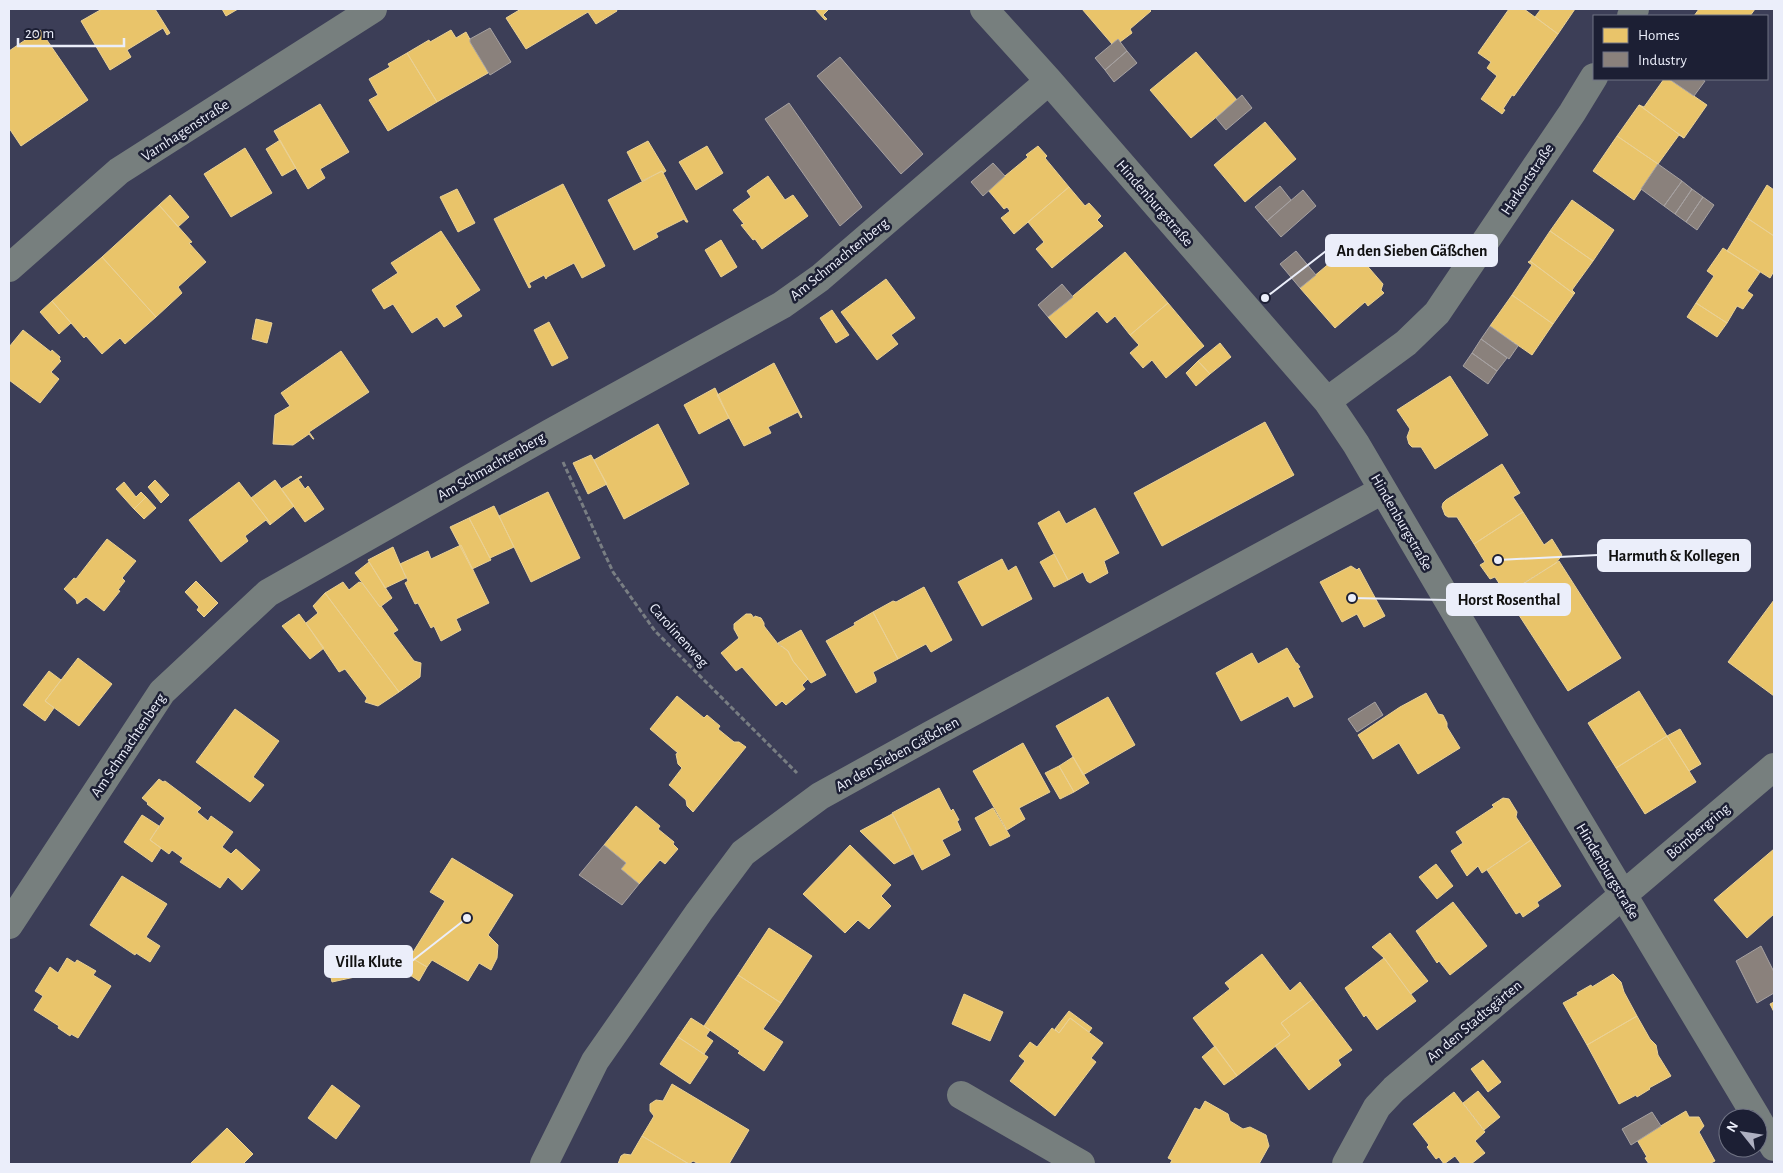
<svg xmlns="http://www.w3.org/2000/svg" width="1783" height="1173" viewBox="0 0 1783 1173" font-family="'Alegreya Sans',sans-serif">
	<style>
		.homes { fill: #e9c46a; stroke: #ead195 }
		.industry { fill: #8a817c; stroke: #a7a2a2 }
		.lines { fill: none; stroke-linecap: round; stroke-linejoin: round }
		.path { stroke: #797e83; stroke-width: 3; stroke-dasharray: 5 2.5; stroke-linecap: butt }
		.minor { stroke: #777f7e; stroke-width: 28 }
		.labels { text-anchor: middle; stroke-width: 5; stroke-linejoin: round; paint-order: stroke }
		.street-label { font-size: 15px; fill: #ebeefa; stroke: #1c1f34 }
		.leader { fill: none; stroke: #ebeefa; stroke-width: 2 }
		.callout-dot { fill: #ebeefa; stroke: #1c1f34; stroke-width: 2 }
		.callout { fill: #ebeefa; stroke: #ebeefa; stroke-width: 2 }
		.callout-label { font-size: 16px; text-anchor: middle; font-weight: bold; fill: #111 }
	</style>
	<rect width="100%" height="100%" fill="#3c3e57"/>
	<!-- homes -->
	<path class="homes" d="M102,9h53l15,24 -3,2 -4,-7 -36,22 4,7 -21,13 -29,-49z
		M222,9h16l-12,7z
		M521,9h95l1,2 -21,13 -8,-12 -62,37 -20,-31z
		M815,9h14l-6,6 4,4 -2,1z
		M1082,9h67l2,2 -21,18 2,4 -12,9 -2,-3 -6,5z
		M1509,9h15l34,25 -44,62 -2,-1 -9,14 2,1 -3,4 -21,-15 16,-23 -10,-8 4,-6 -13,-9z
		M1541,9h34l-17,25 -23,-17z
		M1699,9h56l-5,7h-56z
		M40,30l48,70 -67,46 -12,-18v-77z
		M451,30l5,8 10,-6 22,41 -51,29 -30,-49 22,-13 1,2z
		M1196,52l41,48 -46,38 -41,-48z
		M407,53l30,49 -49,29 -19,-31 9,-5 -9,-16 21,-12 -2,-3z
		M1664,79h5l38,26 -23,33 -45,-33 5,2z
		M320,104l29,48 -29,17 5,9 -17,11 -34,-58z
		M1639,105l45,33 -5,-3 -21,29 -41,-28z
		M1265,122l31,37 -51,43 -31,-37z
		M1617,136l41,28 -24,36 -41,-29z
		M280,140l16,28 -14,8 -16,-27z
		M648,141l18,30 -3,2 -1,-2 -20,10 -15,-29z
		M707,146l16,27 -27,17 -17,-28z
		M1038,146l9,10 -2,2 24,29 -55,47 -13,-16 9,-7 -3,-4 -3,2 -16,-19 40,-33 -2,-2z
		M245,148l27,45 -41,24 -27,-43z
		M662,171l26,51h-2l-2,-3 -28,14 2,4 -24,13 -26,-50z
		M768,176l17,24 8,-5 15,21 -46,33 -7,-10 -2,1 -12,-15 3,-1 -11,-14 18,-13 -4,-6z
		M563,184l42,82 -23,12 -8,-15 -27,14 -1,2 -2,-4 -15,8 2,4 -2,1 -35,-69z
		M1767,185l7,5v46l-27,-18z
		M1069,187l16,19 4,-3 12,13 -4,4 6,6 -51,42 -16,-19 8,-7 -16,-20z
		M457,189l18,34 -17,9 -18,-35z
		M170,195l19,22 -11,10 -19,-22z
		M1572,200l42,30 -21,31 -43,-30z
		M159,205l33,37 -3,1 17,19 -28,25 4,6 -26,24 -54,-60z
		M1747,218l27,18v35l-4,7 -43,-27z
		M441,231l39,59 -25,16 7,10 -18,11 -7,-10 -25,16 -19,-29 -9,5 -12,-19 26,-17 -7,-10z
		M1550,231l43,30 -21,29 3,3 -1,1 -44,-33z
		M721,240l16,27 -16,10 -16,-27z
		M1350,246l33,38 -2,6 3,3 -16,13 -3,-4 -30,26 -35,-40z
		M1723,248l37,24 -13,19 6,4 -10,14 -6,-3 -10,17 -31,-20 18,-27 -7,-5z
		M1125,252l43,51 -38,32 -15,-19 -8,7 -10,-12 -31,27 -18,-21z
		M102,257l54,60 -31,27 -5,-6 -18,16 -16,-18 -2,2 -32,-37z
		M1530,261l44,33 -21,30 -41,-29 20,-30 -4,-3z
		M886,279l29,39 -24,17 7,9 -21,16 -36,-48z
		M1512,295l41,29 -21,31 -42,-29z
		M52,301l19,22 -12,11 -19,-22z
		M1168,303l36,43 -38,32 -14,-18 -9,8 -13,-15 9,-8 -9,-10z
		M1696,303l31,20 -10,14 -30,-20z
		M832,310l17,25 -13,8 -16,-25z
		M256,319l16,4 -5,20 -15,-4z
		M549,322l19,36 -16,8 -18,-36z
		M23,330l28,22 1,-2 8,7 -1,2 2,2 -10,11 8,7 -19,24 -31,-23v-33z
		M1220,343l11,14 -21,17 -12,-13z
		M341,351l28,41 -60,40 5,7h-1l-4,-5 -16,11 -20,-1 2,-29 15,-9 -9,-13z
		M1198,361l12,13 -14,12 -10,-13z
		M774,363l28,54 -1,1 -3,-6 -30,15 3,6 -27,13 -27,-51z
		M1450,376l38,59 -53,34 -14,-22h-9l-3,-3 -2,-7 3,-8 -13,-19z
		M715,388l14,30 -30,16 -15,-29z
		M1265,422l29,53 -132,71 -28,-53z
		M658,424l31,60 -65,35 -30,-59z
		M591,455l16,29 -19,10 -15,-31z
		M1502,464l18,29 -7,4 10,15 -49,32 -17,-27h-9l-3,-2 -3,-8 1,-4 3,-3z
		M301,476l1,1 -4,2 7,10 3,-3 16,23 -19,13 -24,-33z
		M155,480l14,15 -8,8 -13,-16z
		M275,480l19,26 -23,18 -20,-26z
		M124,482l12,15 5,-5 5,5 -12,12 -18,-20z
		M239,482l32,42 -1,1 -4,-5 -21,16 3,5 -27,21 -32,-42z
		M548,492l32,66 -49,24 -32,-66z
		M146,497l10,11 -12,11 -10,-10z
		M494,506l20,41 -24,11 -21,-40z
		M1095,508l24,45 -15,8 4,12 -18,10 -3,-2 -4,-9 -15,8 -30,-57 21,-12 7,13z
		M1523,512l21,33 8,-6 10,16 -6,8 -50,31 -11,-17 -5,2 -10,-14 5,-3 -11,-18z
		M469,518l22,42 -19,9 -22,-42z
		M107,539l29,22 -14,17 3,3 -7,9 2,1 -16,20 -18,-14 -9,7 -1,-4 -12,-11 10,-11 2,1z
		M461,545l28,58 -33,16 5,11 -20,11 -7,-15 -3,2 -13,-25 -3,1 -10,-21 3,-2 -8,-17 28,-13 3,8z
		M393,547l13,31 -21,10 -17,-28z
		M1054,554l14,26 -14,7 -14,-25z
		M1002,559l6,12 8,-5 16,33 -50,27 -24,-44z
		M1559,561l62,97 -53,33 -62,-96z
		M369,562l23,36 -12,9 -25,-34z
		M1351,566l6,4 2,-2 26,48 -21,11 -7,-13 -15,8 -22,-40z
		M196,581l22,22 -14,14 -7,-7 2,-3 -14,-15z
		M343,582l6,8 10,-8 3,1 18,24 1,-1 17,24 -5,3 21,28 7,2 -1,14 -21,15 -74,-99z
		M924,587l28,53 -21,12 -5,-8 -28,15 -25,-47 20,-11 3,1z
		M325,593l74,99 -21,14 -13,-4 2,-4 -22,-29 -6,3 -33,-49 12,-10 -5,-7z
		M1774,600v96l-46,-34z
		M873,612l25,47 -25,13 3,7v3l-20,11 -30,-52 29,-16 -1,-2z
		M299,614l25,34 -14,11 -28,-33z
		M746,614h5l3,4 1,-2 6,2 3,5v3l14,18 10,7 5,10 15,18 -6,6 3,4 -19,16 -4,-4 -6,5 -34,-39 -6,4 -15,-18 18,-15 -5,-9v-5z
		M801,630l25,45 -15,8 -18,-22 -5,-10 -10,-8z
		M1287,648l9,15h1l3,4 -2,1 15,29 -19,10 -6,-11 -47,25 -25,-48 36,-20 6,11z
		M78,658l34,26 -33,42 -34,-25z
		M49,671l12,9 -16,21 9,7 -9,13 -22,-16z
		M1639,691l28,45 -51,32 -28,-45z
		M1426,693l12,21 5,1 4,8v4l13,21 -42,26 -19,-31 -26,16 -15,-24 42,-28z
		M677,696l27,22 3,-3 13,11 -2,3 16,13h5l7,5 -53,65 -6,-6 -1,-6 -17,-15 13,-17 -4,-4 -2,-10 2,-1 -28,-24z
		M1108,697l27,48 -52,30 -27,-49z
		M235,709l44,32 -26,36 11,8 -14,17 -54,-40z
		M1680,729l21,35 -12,7 -22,-35z
		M1667,736l29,46 -51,32 -29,-46z
		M1023,743l27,49 -31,16 6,11 -18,11 -34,-59z
		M1073,757l16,26 -15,9 -15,-26z
		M1059,766l15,26 -14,7 -15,-26z
		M159,779l4,3 2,-1 36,27 -4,4 11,9 3,-5 22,16 -11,15 9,7 5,-5 24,21 -18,20 -14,-13 -8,11 -40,-26 3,-4 -11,-8 -3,4 -19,-14 15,-22 -18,-14 1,-1 -6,-5z
		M939,788l12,23 2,-2 6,11 -2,1 4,9 -19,10 8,15 -28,15 -30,-57z
		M1503,798l6,1 8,13 -1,5 15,23 -49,33 -4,-7 -11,10 -16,-25 12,-8 -7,-11 38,-25 -2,-2z
		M636,806l24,20 -2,3 16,13 -1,2 5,5 -13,15 -5,-4 -21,24 -18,-15 5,-6 -22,-18z
		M993,808l17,28 -20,10 -15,-28z
		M892,814l21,40 -19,10 -34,-33z
		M142,815l17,11 -9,14 11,8 -9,14 -28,-20z
		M1531,840l30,46 -24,16 2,4 -16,11 -3,-5 -4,2 -29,-44z
		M850,845l41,40 -10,11 10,10 -22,23 -11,-9 -13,13 -42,-39z
		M1774,849v65l-27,24 -33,-38z
		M452,858l61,37 -25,40 10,10 -1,13 -6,12 -12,-7 -11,18 -36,-21 -5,7 -17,-10 35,-56 -15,-9z
		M1436,864l17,22 -16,13 -18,-22z
		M122,876l45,28 -21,33 14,9 -10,16 -14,-9 -1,2 -45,-30z
		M1453,902l34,44 -37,29 -11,-14 -2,2 -21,-32z
		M769,928l43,28 -31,47 -43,-28z
		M1390,933l38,48 -17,13 -27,-36 -12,-11z
		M348,947l7,30 -23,5 -7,-29 2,2 21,-5z
		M403,949l8,5 -1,3 17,10 -8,14 -26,-17z
		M1262,954l28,37 10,-9 13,17 -32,24 9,12 -53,41 -44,-58 37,-29 -5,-6z
		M67,958l8,5 2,-3 19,11 -3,4 18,11 -33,52 -7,-4 -1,2 -12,-8 1,-2 -25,-16 9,-14 -8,-5 15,-24 8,6z
		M1384,958l32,43 -39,29 -11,-15 -2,2 -19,-29z
		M1613,974l8,8 3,10 13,24 -50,29 -24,-42 15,-8 -1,-2 14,-8 1,2z
		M738,975l43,28 -18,26 20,13 -19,29 -26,-18 2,-2 -36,-25z
		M964,994l39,18 -13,29 -38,-17z
		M1313,999l39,51 -14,10 3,5 -32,25 -34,-44 15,-11 -9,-12z
		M1774,1002v10l-4,-8z
		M1069,1011l23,17 -3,4 -19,-14 -11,15 -4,-4z
		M1637,1016l13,23 6,6 2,10 13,21 -22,12 1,1 -13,8 -1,-2 -17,9 -32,-59z
		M691,1018l19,12 -4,6 7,5 -9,13 -26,-17z
		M1070,1018l33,25 -12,15 5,4 -41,54 -45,-35 15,-20 -6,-5 11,-14 7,5 15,-19 7,5z
		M678,1037l30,20 -18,27 -30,-20z
		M1215,1046l22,30 -13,9 -22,-28z
		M1483,1060l18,22 -13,10 -17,-23z
		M672,1084l77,46 -20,34h-30l-6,-3 -4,3 -47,-28 12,-20 -4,-5v-7l6,-4 7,1z
		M332,1085l28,21 -24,33 -28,-21z
		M1478,1091l22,26 -16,13 -21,-27z
		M1454,1092l31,40 -10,9 10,12 -14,11h-10l-6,-8 -11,8 -5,-7 -3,2 -9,-12 2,-2 -16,-21z
		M1205,1101l23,13 2,7 13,8 7,-2 16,8 3,11 -10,18h-89l2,-4 -4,-2 27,-50 5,2z
		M1686,1111l3,6h10l5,9 -5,6 16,29 -6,3h-60l-4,-6 2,-1 -10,-17z
		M227,1128l26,26 -10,10h-53z
		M642,1136l47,28h-71l3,-8 3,-2 7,1z"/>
	<!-- industry -->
	<path class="industry" d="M490,28l21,34 -21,13 -20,-33v-3z
		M1118,39l9,12 -22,19 -10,-12z
		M1127,51l10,12 -23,19 -9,-12z
		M840,57l83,97 -22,20 -84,-98z
		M1669,79h32l4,2 -11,15z
		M1242,95l10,13 -26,22 -10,-12z
		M789,103l73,104 -22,19 -75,-107z
		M993,163l12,13 -22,20 -12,-14z
		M1658,164l24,17 -18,25 -23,-17z
		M1682,181l10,8 -17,25 -11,-8z
		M1280,186l11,14 -24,21 -12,-14z
		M1692,189l11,8 -17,25 -11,-8z
		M1303,190l13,16 -35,31 -14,-16z
		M1703,197l11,8 -17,25 -11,-8z
		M1296,251l20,24 -16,13 -20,-24z
		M1062,284l11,13 -25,20 -10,-12z
		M1490,326l28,20 -9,13 -28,-20z
		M1481,339l26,19 -10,13 -25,-18z
		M1472,353l25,18 -9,13 -25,-18z
		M1375,702l8,13 -26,17 -9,-13z
		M604,845l22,18 -5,6 18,15 -17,21 -43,-30z
		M1761,946l13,26v21l-17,10 -21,-42z
		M1652,1112l9,14 -30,19 -9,-16z"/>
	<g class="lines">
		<!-- path -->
		<path class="path" d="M563,462l50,110 42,59 142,142"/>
		<!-- minor -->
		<path class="minor" d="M984,9l65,72 278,320 29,43 167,284 234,390
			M1631,16l4,-7
			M9,268l110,-97 254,-162
			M1327,401l79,-58 31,-30 135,-200 22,-36
			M9,925l153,-233 106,-99 282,-160 232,-128 38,-27 229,-197
			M961,1095l120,69
			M1758,1120l16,27
			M544,1164l51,-103 104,-149 44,-59 77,-57 112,-62 451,-244
			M1346,1164l31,-57 17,-18 380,-322"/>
	</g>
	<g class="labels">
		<!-- street labels -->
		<g class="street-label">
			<text transform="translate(185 130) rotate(-33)" y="5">Varnhagenstraße</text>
			<text transform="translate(1527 179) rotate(-56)" y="5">Harkortstraße</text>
			<text transform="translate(1155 203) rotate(49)" y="5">Hindenburgstraße</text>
			<text transform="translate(839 259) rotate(-39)" y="5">Am Schmachtenberg</text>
			<text transform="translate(491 466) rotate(-30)" y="5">Am Schmachtenberg</text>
			<text transform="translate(1402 522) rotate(60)" y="5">Hindenburgstraße</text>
			<text transform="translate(679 635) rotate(48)" y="5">Carolinenweg</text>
			<text transform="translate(128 745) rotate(-56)" y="5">Am Schmachtenberg</text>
			<text transform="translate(897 754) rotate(-29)" y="5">An den Sieben Gäßchen</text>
			<text transform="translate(1698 831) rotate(-40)" y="5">Bömbergring</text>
			<text transform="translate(1608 871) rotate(59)" y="5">Hindenburgstraße</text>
			<text transform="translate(1474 1021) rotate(-40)" y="5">An den Stadtsgärten</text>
		</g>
	</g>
	<!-- callouts -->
	<path class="leader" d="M1265 298L1326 251M1498 560L1598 555M1352 598L1447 600M467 918L412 961"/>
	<g class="callout-dot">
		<circle cx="1265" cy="298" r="5"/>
		<circle cx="1498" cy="560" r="5"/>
		<circle cx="1352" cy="598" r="5"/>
		<circle cx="467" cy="918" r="5"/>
	</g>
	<g class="callout">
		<rect x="1326" y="235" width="171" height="31" rx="5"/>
		<rect x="1598" y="540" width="152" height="31" rx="5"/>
		<rect x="1447" y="584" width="123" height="31" rx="5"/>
		<rect x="325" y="946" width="87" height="31" rx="5"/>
	</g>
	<g class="callout-label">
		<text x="1412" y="256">An den Sieben Gäßchen</text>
		<text x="1674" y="561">Harmuth &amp; Kollegen</text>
		<text x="1509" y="605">Horst Rosenthal</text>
		<text x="369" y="967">Villa Klute</text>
	</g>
	<!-- border -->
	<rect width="1783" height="1173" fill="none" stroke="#ebeefa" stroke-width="20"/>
	<!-- legend -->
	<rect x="1593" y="15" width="175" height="65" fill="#1c1f34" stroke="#6f7283"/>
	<rect x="1603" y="28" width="25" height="15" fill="#e9c46a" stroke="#6f7283"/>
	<text x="1638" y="40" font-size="15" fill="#ebeefa">Homes</text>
	<rect x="1603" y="52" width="25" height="15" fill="#8a817c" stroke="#6f7283"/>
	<text x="1638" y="65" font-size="15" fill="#ebeefa">Industry</text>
	<!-- north arrow -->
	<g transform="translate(1743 1133) rotate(300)"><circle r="24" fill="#1c1f34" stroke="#6f7283"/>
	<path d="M0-4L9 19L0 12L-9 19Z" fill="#aeb0c1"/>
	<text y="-8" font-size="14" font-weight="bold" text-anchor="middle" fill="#ebeefa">N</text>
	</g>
	<!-- scale -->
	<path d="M18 38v8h106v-8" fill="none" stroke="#ebeefa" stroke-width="2.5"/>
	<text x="25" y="38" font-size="15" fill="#ebeefa" stroke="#1c1f34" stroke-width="4" paint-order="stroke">20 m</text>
</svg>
